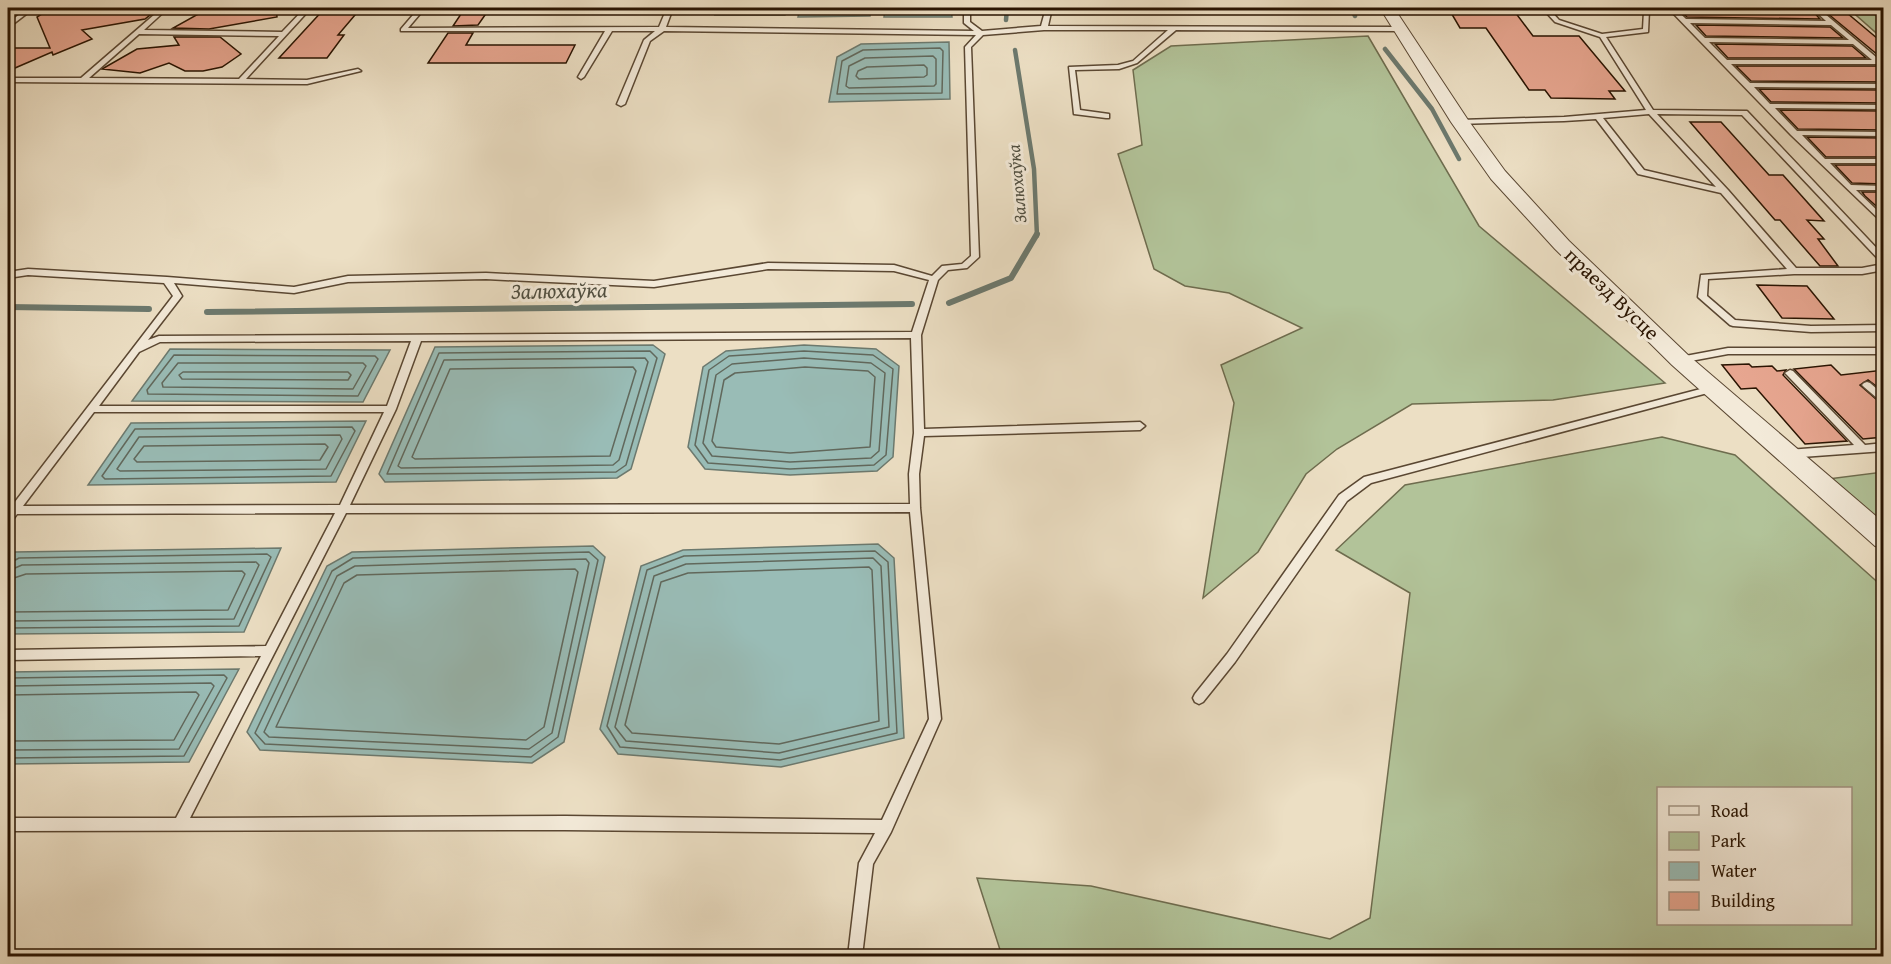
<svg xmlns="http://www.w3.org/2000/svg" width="1891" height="964" viewBox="0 0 1891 964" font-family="'Gentium Book Plus',serif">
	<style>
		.green { fill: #b2c399; stroke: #6e6c4e; stroke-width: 1.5; fill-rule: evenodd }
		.water { fill: #99bcb6; stroke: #6c796e; stroke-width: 1.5 }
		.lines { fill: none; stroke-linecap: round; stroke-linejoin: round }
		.shore { stroke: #61685c; stroke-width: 1.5 }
		.stream-far1 { stroke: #6c796e; stroke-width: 4.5 }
		.stream { stroke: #6c796e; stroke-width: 6 }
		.building { fill: #e7a690; stroke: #291402; stroke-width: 1.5 }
		.service-casing { stroke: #5a4732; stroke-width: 3 }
		.tertiary-casing { stroke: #5a4732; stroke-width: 2 }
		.service { fill: #f3ead9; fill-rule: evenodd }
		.tertiary { fill: #f3ead9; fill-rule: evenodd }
		.labels { text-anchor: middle; stroke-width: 6; stroke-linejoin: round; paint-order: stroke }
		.far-water-label { font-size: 18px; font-style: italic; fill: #504f41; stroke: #f3ead9 }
		.street-label { font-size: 21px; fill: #291402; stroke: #f3ead9 }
		.water-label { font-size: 22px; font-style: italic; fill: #504f41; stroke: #f3ead9 }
	</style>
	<rect width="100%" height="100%" fill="#ecdfc4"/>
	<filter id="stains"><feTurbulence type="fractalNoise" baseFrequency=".00333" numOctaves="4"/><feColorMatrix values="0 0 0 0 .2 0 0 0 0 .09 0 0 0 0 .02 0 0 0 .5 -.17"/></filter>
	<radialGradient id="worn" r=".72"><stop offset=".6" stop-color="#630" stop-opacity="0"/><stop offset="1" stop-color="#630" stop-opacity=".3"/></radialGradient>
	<!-- green -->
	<path class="green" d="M1848,8h18l17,13v18z
		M1368,36l111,190 186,157 -112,17 -141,4 -75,45 -31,25 -48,78 -55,46 31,-195 -13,-38 81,-37 -73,-35 -44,-7 -31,-17 -36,-115 24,-9 -9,-75 38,-24z
		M1662,437l73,18 148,132v369h-881l-25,-78 114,8 239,53 40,-21 40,-325 -74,-43 69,-65zM1658,788h192v136h-192z
		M1883,472v55l-55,-48z"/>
	<!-- water -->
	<path class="water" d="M718,8h69l-2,7h-70z
		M800,8h71l-1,8 -72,1z
		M885,8h66l1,9h-68z
		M949,42l1,57 -121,3 8,-45 24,-13z
		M653,345l12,9 -34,115 -14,9 -232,4 -6,-8 56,-127z
		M804,345l72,4 23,17 -6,91 -16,14 -87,4 -85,-6 -17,-22 15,-80 23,-16z
		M170,349l220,1 -27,52 -231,-1z
		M366,421l-30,61 -248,3 43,-62z
		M878,544l16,14 10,180 -123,29 -163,-13 -18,-25 41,-163 42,-16z
		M593,546l12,11 -41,185 -32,21 -272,-13 -13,-18 80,-166 25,-14z
		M281,548l-37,84 -236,2v-73l6,-9z
		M239,669l-50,93 -181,2v-92z"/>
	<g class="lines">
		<!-- shore -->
		<path class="shore" d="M805,8l3,3 54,-1 3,-2
			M940,48l3,3 -1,42 -105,1 5,-33 21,-11z
			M933,56l3,3v25l-2,2 -85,2 -3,-2 3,-20 16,-8z
			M924,65l3,3v7l-3,2 -65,2 -3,-3 2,-5 9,-4z
			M650,351l7,7 -31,107 -10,7 -229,2 52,-121z
			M804,351l69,4 20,14 -7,86 -12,10 -84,4 -82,-6 -13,-18 14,-75 20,-14z
			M174,355l201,1 3,3 -20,37 -210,-2 -1,-4z
			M645,358l3,4 -29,98 -6,5 -212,3 -3,-2 46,-106z
			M804,358l67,5 14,10 -6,78 -8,7 -81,4 -78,-6 -9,-13 13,-68 16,-11z
			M178,363h185l3,3 -13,23 -190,-2 -1,-4z
			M633,367l3,4 -26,85 -195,3 -3,-2 38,-88z
			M805,367l63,4 7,6 -5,70 -80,6 -74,-6 -4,-6 12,-61 11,-7z
			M183,372h165l3,3 -3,5 -166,-1 -3,-4z
			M352,427l3,4 -24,45 -226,3 -3,-3 33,-47z
			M340,435l2,4 -16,30 -206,2 -3,-2 22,-32z
			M325,444l3,3 -8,13 -183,2 -3,-3 10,-13z
			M875,551l13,11 9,171 -117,27 -160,-13 -13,-21 40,-156 37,-14z
			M589,552l9,8 -40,177 -27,20 -266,-13 -10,-11 77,-162 21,-13z
			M873,558l8,8 8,161 -110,26 -153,-12 -11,-14 39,-151 32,-12z
			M586,559l3,4 -37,170 -23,16 -260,-12 -5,-5 73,-156 18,-10z
			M8,564l11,-6 248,-4 4,3 -32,69 -231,2
			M869,567l3,3 7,151 -100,23 -147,-11 -7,-8 36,-143 27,-9z
			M575,569l3,3 -34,155 -18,13 -250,-13 68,-144 13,-8z
			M8,571l14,-6 234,-3 3,3 -25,54 -226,2
			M8,580l18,-6 216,-3 3,3 -17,36 -220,2
			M8,678l216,-3 3,3 -43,78 -176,2
			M8,686l203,-3 3,3 -35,63 -171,1
			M8,695l188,-3 3,3 -25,45 -166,1"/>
		<!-- stream-far1 -->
		<path class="stream-far1" d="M1351,8l4,8
			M1006,20l1,-12
			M1385,49l47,60 27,50
			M1015,50l19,119 3,67"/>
		<!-- stream -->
		<path class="stream" d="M949,303l62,-25 26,-44
			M8,307l141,2
			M207,312l705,-8"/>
	</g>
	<!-- building -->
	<path class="building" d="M51,8h108l-14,11 -63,11 10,9 -39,16 -1,-3 -44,19v-23h42l-13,-31z
		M209,8h67l1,9 -68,12 -36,-1z
		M325,8h36l-23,27h6l-17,23h-48z
		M465,8h25l-12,17 -25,1z
		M1484,8h28l21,28h46l46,55h-16l6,8 -64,-1 -6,-8h-16l-43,-62h-26l-10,-17h37z
		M1677,8h133l10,11 -133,-2z
		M1821,8h20l43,36v16z
		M1696,25l134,2 13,11 -137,-2z
		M448,33h25l-7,12h109l-9,18h-138z
		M174,37h46l21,17 -19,13 -19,4h-18l-16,-8 -29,10 -38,-4 35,-20 42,-4z
		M1715,44l137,2 14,12h-138z
		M1736,66h140l8,2v14l-133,-1z
		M1759,89l125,1v13l-113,-1z
		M1780,110l104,1v19l-86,-1z
		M1690,122h31l48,53h14l41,46 -17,-1 17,19h-6l20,27h-18l-40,-46h-5z
		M1807,137l77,1v19h-58z
		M1835,165h49v19l-32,-1z
		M1862,192h22v21l-19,-17z
		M1757,285l50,1 27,33 -52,-1z
		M1749,364l3,3 20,-1 5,5 9,-1 -3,5 64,66 -42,3 -49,-56 -15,1 -19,-24z
		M1831,365l10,10 43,-5v22l-16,-12 -8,5 24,21v31l-21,2 -69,-70z"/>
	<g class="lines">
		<!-- service casing -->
		<g class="service-casing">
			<path id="service" d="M28,8h6l-26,20v-5z
				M162,8h6l-24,22 138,2 23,-24h6l-65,71 61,1 51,-11 3,2 -54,13 -299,-2v-4h73zM139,34l140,2 -40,43 -150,-1z
				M419,8h6l-17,20 251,-1 8,-19h6l-7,19 308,4 -10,-8v-15h6v14l12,9 59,-5 5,-18h6l-4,18 354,1 3,2 -3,2 -226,-1 -39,33 -18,6 -44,1 5,40 29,4v4h-3l-32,-4 -5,-47 49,-2 15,-4 35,-31h-124l-61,5 -12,12 8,210 -12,11 -19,2 -10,10 -17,55 3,94 216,-7 5,4 -5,4 -216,6 -5,38 1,34 21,211 -50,113 -18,32 -11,92h-14l11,-93 16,-30 -310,-3 -557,1v-13h168l85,-162 -253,4v-10l258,-4 69,-133 -318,1 -5,7 -4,1v-11l165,-215 -9,-13 -136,-8 -20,3v-6l20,-3 139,8 127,10 54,-11 138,-3 168,8 114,-18 126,2 38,11 10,-10 20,-2 9,-8 -6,-209 11,-12 -312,-4 -14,10 -25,63 -4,2 -4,-2 27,-64 11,-9h-43l-28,46 -3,2 -3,-2 27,-46h-204v-2zM768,269l126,2 35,9 -17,52 -753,4 -11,4 34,-44 -8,-13 120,10 54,-11 138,-3 168,8zM911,338l3,95 -5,41 1,30 -560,1 46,-96 25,-68zM411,341l-24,65h-288l40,-54 21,-10zM94,412h290l-44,93 -317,1zM910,512l19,207 -47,101 -317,-4 -375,2 156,-305z
				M1542,8h6l11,12 43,14 41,-5 1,-18 5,-1 -1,22 -42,5 47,73 94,1 137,145v14l-22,4h-68l-86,5 -1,17 28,24 76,6 73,-1v6l-73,1 -78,-6 -3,-1 -32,-28 3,-22 86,-6 -66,-76 -83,-19 -42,-55 -32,2 -107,3v-4h3l104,-3 82,-7 -46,-73 -45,-15zM1649,114l67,73 -72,-17 -41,-52zM1657,114l85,1 141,149 -21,4h-66l-68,-78z
				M1668,8h6l12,11 140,2 -14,-13h6l65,55 1,2 -3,1 -4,-2h-146l19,19 134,1v4l-130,-1 16,17 114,1v4l-109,-1 22,23 87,1v4l-82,-1 23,24h59v4h-54l21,22 33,1v4h-28l28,27v7l-93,-89zM1690,23l141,2 18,15 -144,-2zM1709,42l144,2 19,16h-145z
				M1728,348h156v6h-156l-48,9 -5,-3 5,-3z
				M1790,370l3,1 72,74 19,-2v8l-96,7 -4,-1 -1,-3 1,-3 4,-1 66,-5 -67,-70 -2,-2z
				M1867,382l3,1 14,12v9l-20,-17 -2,-2 2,-2z
				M1712,386l3,1 2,2 -2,2 -344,92 -24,18 -112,161 -32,40 -4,2 -4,-2 -2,-4 2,-4 32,-40 112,-159 25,-18z"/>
		</g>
		<!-- tertiary casing -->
		<g class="tertiary-casing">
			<path id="tertiary" d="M1380,8h14l74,112 37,51 64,70 119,114 196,168v26l-9,-3 -203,-181 -117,-116 -64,-70 -40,-57z"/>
		</g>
		<!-- service -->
		<use href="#service" class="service"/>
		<!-- tertiary -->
		<use href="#tertiary" class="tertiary"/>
	</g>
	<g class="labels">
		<!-- far-water labels -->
		<g class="far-water-label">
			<text transform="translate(1017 184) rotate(-95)" y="6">Залюхаўка</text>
		</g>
		<!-- street labels -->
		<g class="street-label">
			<text transform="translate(1612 294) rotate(44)" y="7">праезд Вусце</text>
		</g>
		<!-- water labels -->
		<g class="water-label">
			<text transform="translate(559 290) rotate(-1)" y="8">Залюхаўка</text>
		</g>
	</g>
	<!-- margin -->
	<rect width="1891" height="964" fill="none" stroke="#ecdfc4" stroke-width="30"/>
	<rect x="9" y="9" width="1873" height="946" fill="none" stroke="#291402" stroke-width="3"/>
	<rect x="15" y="15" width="1861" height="934" fill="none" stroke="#291402" stroke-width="1.5"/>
	<!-- legend -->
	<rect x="1657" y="787" width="195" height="138" fill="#f3ead9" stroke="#a29483" stroke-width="1.5"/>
	<rect x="1669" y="806" width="30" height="9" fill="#f3ead9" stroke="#a29483" stroke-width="1.5"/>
	<text x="1711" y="817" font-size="18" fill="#291402">Road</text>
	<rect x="1669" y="832" width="30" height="18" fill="#b2c399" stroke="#a29483" stroke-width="1.5"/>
	<text x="1711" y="847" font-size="18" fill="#291402">Park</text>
	<rect x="1669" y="862" width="30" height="18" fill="#99bcb6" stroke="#a29483" stroke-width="1.5"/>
	<text x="1711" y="877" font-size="18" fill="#291402">Water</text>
	<rect x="1669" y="892" width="30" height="18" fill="#e7a690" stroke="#a29483" stroke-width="1.5"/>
	<text x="1711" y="907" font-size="18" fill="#291402">Building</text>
	<rect width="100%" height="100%" filter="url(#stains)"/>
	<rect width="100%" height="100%" fill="url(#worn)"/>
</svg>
